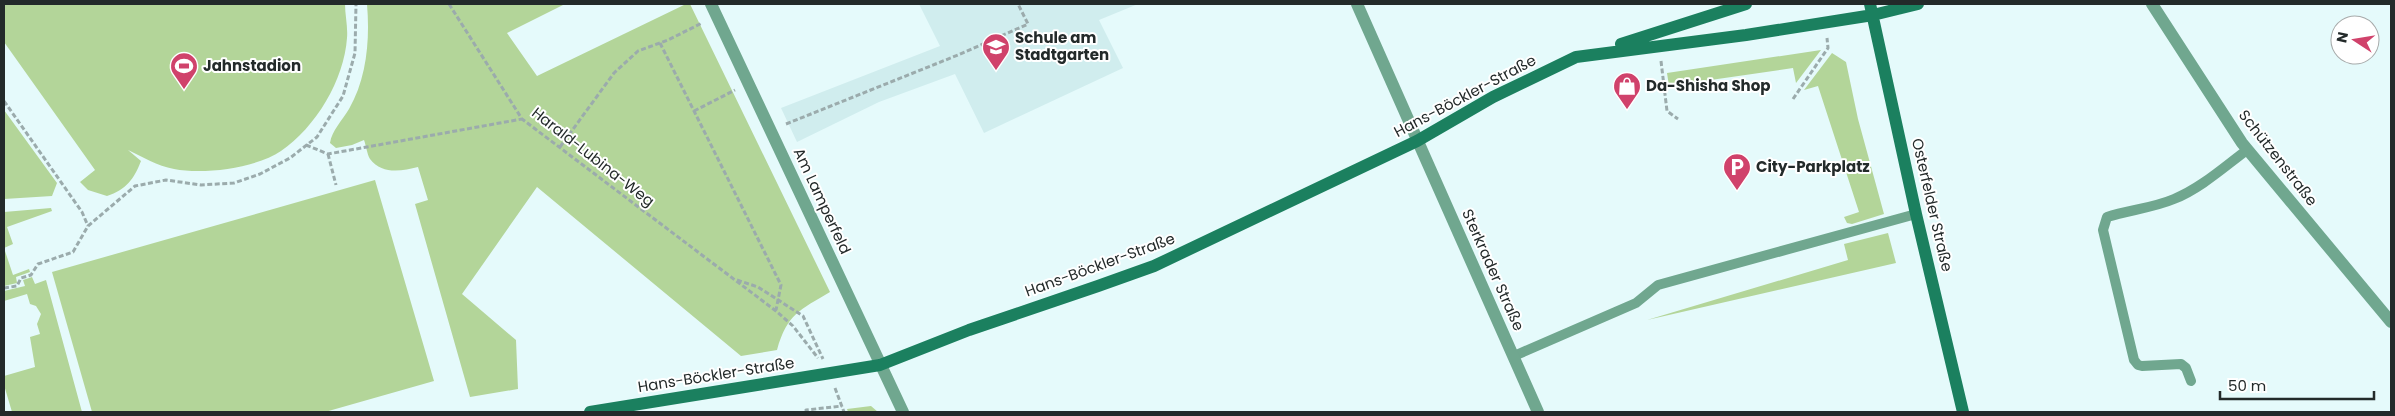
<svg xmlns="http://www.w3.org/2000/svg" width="2395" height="416" viewBox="0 0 2395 416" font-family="Poppins,sans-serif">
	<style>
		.built { fill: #d0edee }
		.green { fill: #b3d599 }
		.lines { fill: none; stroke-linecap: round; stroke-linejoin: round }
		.path { stroke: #9babac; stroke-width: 3; stroke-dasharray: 5 2.5; stroke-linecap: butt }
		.service { stroke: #70a78f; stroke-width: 10 }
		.minor { stroke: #70a78f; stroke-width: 12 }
		.secondary { stroke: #1b805f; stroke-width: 12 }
		.labels { text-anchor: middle; stroke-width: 4; stroke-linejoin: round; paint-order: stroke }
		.poi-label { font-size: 15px; font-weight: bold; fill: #232a2a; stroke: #fff; text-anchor: start }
		.street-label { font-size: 15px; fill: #232a2a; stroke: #fff }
	</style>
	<rect width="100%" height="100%" fill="#e5fafb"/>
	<!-- built -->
	<path class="built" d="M919,4h219l-39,16 24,48 -139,65 -29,-59 -76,28 -82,40 -16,-34 159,-62z"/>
	<!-- green -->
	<path class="green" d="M4,4h341c0,11 3,23 2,34 -3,42 -31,89 -66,113 -25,17 -77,24 -107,18 -17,-3 -31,-12 -46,-19l13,11c-7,18 -15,29 -34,35l-19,-6 -8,-8 15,-12 -91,-128z
		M367,4h198l-58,29 30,43 149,-72h4l140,288c-30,18 -43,22 -53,58l-36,6 -204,-169 -75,107 54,46 2,49 -48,8 -55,-193 13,-4 -10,-33c-16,4 -36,8 -48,-8 -3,-5 -4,-14 -6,-19l-12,5 -16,3 -6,-5c2,-13 12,-22 19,-34 18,-31 21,-70 18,-105z
		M1821,50l-25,33 -3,-15 -124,18 -2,-13z
		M1832,53l14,9 12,57 26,95 -32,10 -5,-1 -3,-6 15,-5 -41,-126 -14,4z
		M4,110l53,73 -5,13 -48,3z
		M375,180l59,201 -109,31h-233l-40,-140z
		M51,208l1,3 -45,16 6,17 -9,4 9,27 16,-6 1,3 -14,5 1,6 -13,3v-74z
		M1888,233l8,30 -249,57 201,-60 -4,-16z
		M32,277l3,7 11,-4 36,132h-70l-8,-27v-9l31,-9 -5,-30 10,-3 -3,-10 4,-10 -5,-8 -6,-2 -3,-10 -23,7v-10l21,-5 -2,-6z
		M871,406l7,6h-30l-1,-3z"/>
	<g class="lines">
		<!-- path -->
		<path class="path" d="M449,4l73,115 254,192 17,15 25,32
			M660,43l121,242 -5,25
			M1661,61l6,50 11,8
			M1793,99l35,-51 -1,-10
			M4,101l78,111 6,14
			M694,111l41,-21
			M786,124l172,-69 70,-31 -10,-20
			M306,145l22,9 194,-35
			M560,147l54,-74 24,-22 30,-11 34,-17
			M328,154l8,31
			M737,280l21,7 45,29 20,43
			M4,288l13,-2 4,-8 10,-3 7,-11 35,-12 15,-26 47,-40 31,-6 35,5 33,-2 26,-9 30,-16 27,-21 26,-41 12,-43 1,-49
			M835,388l9,24
			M807,412l-1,-2 36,-4"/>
		<!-- service -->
		<path class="service" d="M1514,356l122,-53 22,-18 258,-71
			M2191,381l-5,-13 -5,-4 -39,2 -4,-1 -4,-5 -31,-130 4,-13c22,-7 46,-9 67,-18 27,-11 50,-32 73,-49"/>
		<!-- minor -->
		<path class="minor" d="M711,4l192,408
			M1357,4l181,408
			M2152,4l90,139 149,179"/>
		<!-- secondary -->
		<path class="secondary" d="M1870,4l46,210 47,198
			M1621,44l125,-40
			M590,412l290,-47 89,-35 129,-44 56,-20 263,-125 76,-44 83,-40 170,-22 127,-20 45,-11"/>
	</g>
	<!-- icons -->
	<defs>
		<g id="school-pin" transform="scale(1.4375)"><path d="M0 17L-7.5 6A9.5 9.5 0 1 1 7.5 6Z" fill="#d0426b" stroke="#fff"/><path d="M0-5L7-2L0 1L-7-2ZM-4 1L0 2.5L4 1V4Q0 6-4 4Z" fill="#fff"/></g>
		<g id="stadium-pin" transform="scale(1.4375)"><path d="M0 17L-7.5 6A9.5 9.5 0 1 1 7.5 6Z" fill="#d0426b" stroke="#fff"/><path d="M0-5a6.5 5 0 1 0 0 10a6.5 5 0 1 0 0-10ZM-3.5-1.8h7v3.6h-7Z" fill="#fff"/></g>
		<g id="shop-pin" transform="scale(1.4375)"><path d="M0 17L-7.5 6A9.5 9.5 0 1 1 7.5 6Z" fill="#d0426b" stroke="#fff"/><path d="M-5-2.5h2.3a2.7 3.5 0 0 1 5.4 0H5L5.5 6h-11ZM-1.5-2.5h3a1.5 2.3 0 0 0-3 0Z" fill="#fff"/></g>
		<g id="parking-pin" transform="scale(1.4375)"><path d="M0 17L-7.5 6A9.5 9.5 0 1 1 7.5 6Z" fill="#d0426b" stroke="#fff"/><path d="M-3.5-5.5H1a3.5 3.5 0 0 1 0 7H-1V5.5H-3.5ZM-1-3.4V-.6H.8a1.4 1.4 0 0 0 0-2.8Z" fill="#fff"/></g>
	</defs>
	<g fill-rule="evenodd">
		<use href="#school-pin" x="996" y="47"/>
		<use href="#stadium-pin" x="184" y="66"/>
		<use href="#shop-pin" x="1627" y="86"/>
		<use href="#parking-pin" x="1737" y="167"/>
	</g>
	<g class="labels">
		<!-- poi labels -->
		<g class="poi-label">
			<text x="1015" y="43">Schule am<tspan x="1015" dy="17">Stadtgarten</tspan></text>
			<text x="203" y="71">Jahnstadion</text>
			<text x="1646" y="91">Da-Shisha Shop</text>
			<text x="1756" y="172">City-Parkplatz</text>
		</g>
		<!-- street labels -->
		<g class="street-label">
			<text transform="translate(1465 96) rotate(-28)" y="5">Hans-Böckler-Straße</text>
			<text transform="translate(593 157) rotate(38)" y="5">Harald-Lubina-Weg</text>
			<text transform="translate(2278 158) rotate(52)" y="5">Schützenstraße</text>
			<text transform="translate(822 201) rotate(65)" y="5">Am Lamperfeld</text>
			<text transform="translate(1932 205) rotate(77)" y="5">Osterfelder Straße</text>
			<text transform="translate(1100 265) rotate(-20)" y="5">Hans-Böckler-Straße</text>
			<text transform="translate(1493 270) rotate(66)" y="5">Sterkrader Straße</text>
			<text transform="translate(716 375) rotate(-9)" y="5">Hans-Böckler-Straße</text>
		</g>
	</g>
	<!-- border -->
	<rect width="2395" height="416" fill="none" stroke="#232a2a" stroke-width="10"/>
	<!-- north arrow -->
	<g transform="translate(2355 40) rotate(282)"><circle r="24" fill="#ffffff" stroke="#a7aaaa"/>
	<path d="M0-4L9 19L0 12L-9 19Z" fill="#d0426b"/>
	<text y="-8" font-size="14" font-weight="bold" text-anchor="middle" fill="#232a2a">N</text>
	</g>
	<!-- scale -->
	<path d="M2220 391v8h154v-8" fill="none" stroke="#232a2a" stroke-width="2.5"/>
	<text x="2228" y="391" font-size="15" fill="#232a2a" stroke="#ffffff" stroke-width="4" paint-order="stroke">50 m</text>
</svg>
